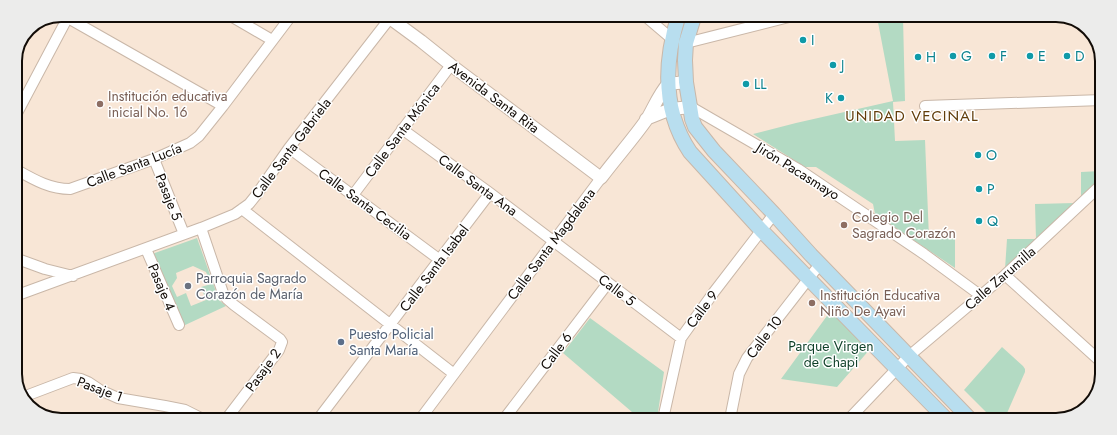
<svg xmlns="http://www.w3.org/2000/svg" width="1117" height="435" viewBox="0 0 1117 435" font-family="Jost,sans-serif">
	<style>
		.green { fill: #b3dac3; fill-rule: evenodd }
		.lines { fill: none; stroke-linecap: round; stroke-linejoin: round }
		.minor-casing { stroke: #c9b7a8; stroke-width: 12 }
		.tertiary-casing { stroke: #c9b7a8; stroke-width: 14 }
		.secondary-casing { stroke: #c9b7a8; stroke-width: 16 }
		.minor { stroke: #fff; stroke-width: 10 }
		.tertiary { stroke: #fff; stroke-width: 12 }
		.secondary { stroke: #b8deef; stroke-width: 14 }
		.culture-dot { fill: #0f9aa8; stroke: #fff; stroke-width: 1.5 }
		.education-dot { fill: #8d6e63; stroke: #fff; stroke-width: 1.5 }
		.worship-dot { fill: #6b7280; stroke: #fff; stroke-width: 1.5 }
		.service-dot { fill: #5c6f8a; stroke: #fff; stroke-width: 1.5 }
		.labels { text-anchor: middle; stroke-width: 3; stroke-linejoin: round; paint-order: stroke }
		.culture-label { font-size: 14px; fill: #0d838f; stroke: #fff; text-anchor: start }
		.education-label { font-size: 14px; fill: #785e54; stroke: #fff; text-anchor: start }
		.street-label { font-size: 14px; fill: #120c07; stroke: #fff }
		.worship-label { font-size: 14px; fill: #5b616d; stroke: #fff; text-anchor: start }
		.service-label { font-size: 14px; fill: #4e5e75; stroke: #fff; text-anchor: start }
		.park-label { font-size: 14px; fill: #0e3f28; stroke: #fff }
		.neighbourhood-label { font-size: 15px; letter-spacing: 1px; fill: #613c09; stroke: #fff }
		.rim { fill: none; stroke: #120c07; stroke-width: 2 }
	</style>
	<rect width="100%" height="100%" fill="#f8e6d6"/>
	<!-- green -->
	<path class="green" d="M877,17h26l2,84 -12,1 2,39 30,-1 4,98h26v30l-80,-54 -2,-10 -57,-37h-11l-52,-33 43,-11 97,-22z
		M1101,171v7l-20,19v-25z
		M1075,203l-70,66 2,-30h29l-1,-35z
		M197,238l22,62 7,6 -43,20 -31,-72zM193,266l13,6 5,12 -10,3 5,13 -15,6 -5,-13 -9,4 -5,-11 5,-8 -1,-5z
		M832,309l39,39 -34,39 -56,-8z
		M590,318l74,54 -7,47h-15l-10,-7 -69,-59z
		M1002,347l21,19 2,3v3l-21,48h-10l-30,-30z"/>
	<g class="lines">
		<!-- minor casing -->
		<g class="minor-casing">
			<path id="minor" d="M229,15l43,25
				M645,16l27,23
				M68,18l155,88
				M686,43l103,-26
				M925,106l177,-6
				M691,107l107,62 126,85 56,41
				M15,117l54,-102
				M402,129l88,64 191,145
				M289,148l151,112
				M154,159l30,75
				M15,169c18,10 34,20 55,20l84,-30 36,-16 9,-7 24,-30 68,-90
				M353,195l98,-130
				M242,209l212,165
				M201,228l22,65 4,6 7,6 46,34 2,3 -3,8 -52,68
				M146,249l33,76
				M15,258l30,11 28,7
				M1005,275l95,86
				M15,296l186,-68 34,-14 14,-10 8,-10 32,-46 101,-130
				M23,397l50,-19 8,1 7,3 12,8 18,8 47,8 20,4 16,8
				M319,418l171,-225
				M421,418l180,-240
				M504,419l104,-136
				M663,419l18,-81 33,-46 60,-78
				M730,419l9,-45 8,-16 73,-94
				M849,419l60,-63 96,-81 96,-90"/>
		</g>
		<!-- tertiary casing -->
		<g class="tertiary-casing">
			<path id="tertiary" d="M387,16l34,25 30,24 150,113c15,-20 32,-39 46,-59 7,-12 12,-25 21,-35l18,-2
				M646,119l25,-10 20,-2"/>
		</g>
		<!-- secondary casing -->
		<g class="secondary-casing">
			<path id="secondary" d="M678,17c-14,46 -16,93 12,135l71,78 186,190
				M694,17l-8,26 -1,17 1,22 6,37 3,8 19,24 60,63 37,41 160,165"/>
		</g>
		<!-- minor -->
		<use href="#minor" class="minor"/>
		<!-- tertiary -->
		<use href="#tertiary" class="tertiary"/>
		<!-- secondary -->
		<use href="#secondary" class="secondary"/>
	</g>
	<!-- markers -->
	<g class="culture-dot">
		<circle cx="803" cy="40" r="4"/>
		<circle cx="953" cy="56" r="4"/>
		<circle cx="992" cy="56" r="4"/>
		<circle cx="1030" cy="56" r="4"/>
		<circle cx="1067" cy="56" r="4"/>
		<circle cx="918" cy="57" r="4"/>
		<circle cx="833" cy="65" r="4"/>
		<circle cx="746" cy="84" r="4"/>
		<circle cx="841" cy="98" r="4"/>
		<circle cx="978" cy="155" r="4"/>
		<circle cx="979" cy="189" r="4"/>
		<circle cx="979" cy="221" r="4"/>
	</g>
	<g class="education-dot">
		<circle cx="100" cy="104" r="4"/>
		<circle cx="844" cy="225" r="4"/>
		<circle cx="812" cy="303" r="4"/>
	</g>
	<circle class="worship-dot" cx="188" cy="286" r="4"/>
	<circle class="service-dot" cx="341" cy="342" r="4"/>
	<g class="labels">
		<!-- culture labels -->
		<g class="culture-label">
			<text x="811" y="45">I</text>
			<text x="961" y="61">G</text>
			<text x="1000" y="61">F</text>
			<text x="1038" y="61">E</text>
			<text x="1075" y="61">D</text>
			<text x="926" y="62">H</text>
			<text x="841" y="70">J</text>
			<text x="754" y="89">LL</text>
			<text x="833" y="103" text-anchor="end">K</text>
			<text x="986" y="160">O</text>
			<text x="987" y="194">P</text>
			<text x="987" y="226">Q</text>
		</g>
		<!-- education labels -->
		<g class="education-label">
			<text x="108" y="101">Institución educativa<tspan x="108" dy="16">inicial No. 16</tspan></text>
			<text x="852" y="222">Colegio Del<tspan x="852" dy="16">Sagrado Corazón</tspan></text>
			<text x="820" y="300">Institución Educativa<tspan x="820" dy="16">Niño De Ayavi</tspan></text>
		</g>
		<!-- street labels -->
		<g class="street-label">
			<text transform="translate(494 97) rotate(37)" y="5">Avenida Santa Rita</text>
			<text transform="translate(402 130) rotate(-53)" y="5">Calle Santa Mónica</text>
			<text transform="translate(291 148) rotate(-53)" y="5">Calle Santa Gabriela</text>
			<text transform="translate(134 165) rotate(-21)" y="5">Calle Santa Lucía</text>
			<text transform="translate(798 171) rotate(32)" y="5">Jirón Pacasmayo</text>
			<text transform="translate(478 185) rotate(36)" y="5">Calle Santa Ana</text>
			<text transform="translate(169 197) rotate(68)" y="5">Pasaje 5</text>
			<text transform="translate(365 204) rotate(36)" y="5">Calle Santa Cecilia</text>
			<text transform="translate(551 244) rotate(-53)" y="5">Calle Santa Magdalena</text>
			<text transform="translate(434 268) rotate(-53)" y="5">Calle Santa Isabel</text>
			<text transform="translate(1000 278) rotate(-41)" y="5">Calle Zarumilla</text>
			<text transform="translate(162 287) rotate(67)" y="5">Pasaje 4</text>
			<text transform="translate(617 290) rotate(37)" y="5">Calle 5</text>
			<text transform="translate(702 309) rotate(-53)" y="5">Calle 9</text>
			<text transform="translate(764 337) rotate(-53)" y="5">Calle 10</text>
			<text transform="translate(556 351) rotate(-53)" y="5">Calle 6</text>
			<text transform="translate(263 370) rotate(-54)" y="5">Pasaje 2</text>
			<text transform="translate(100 389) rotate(20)" y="5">Pasaje 1</text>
		</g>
		<!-- worship labels -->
		<g class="worship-label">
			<text x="196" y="283">Parroquia Sagrado<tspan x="196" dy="16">Corazón de María</tspan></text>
		</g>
		<!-- service labels -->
		<g class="service-label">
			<text x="349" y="339">Puesto Policial<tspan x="349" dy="16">Santa María</tspan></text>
		</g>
		<!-- park labels -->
		<g class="park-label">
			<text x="831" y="351">Parque Virgen<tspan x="831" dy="16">de Chapi</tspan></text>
		</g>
		<!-- neighbourhood labels -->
		<g class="neighbourhood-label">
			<text x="912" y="121">UNIDAD VECINAL</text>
		</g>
	</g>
	<!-- crop -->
	<path d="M0 0H1117V435H0ZM61 22H1056A39 39 0 0 1 1095 61V374A39 39 0 0 1 1056 413H61A39 39 0 0 1 22 374V61A39 39 0 0 1 61 22Z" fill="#ececeb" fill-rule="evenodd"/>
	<path class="rim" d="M61 22H1056A39 39 0 0 1 1095 61V374A39 39 0 0 1 1056 413H61A39 39 0 0 1 22 374V61A39 39 0 0 1 61 22Z"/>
</svg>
